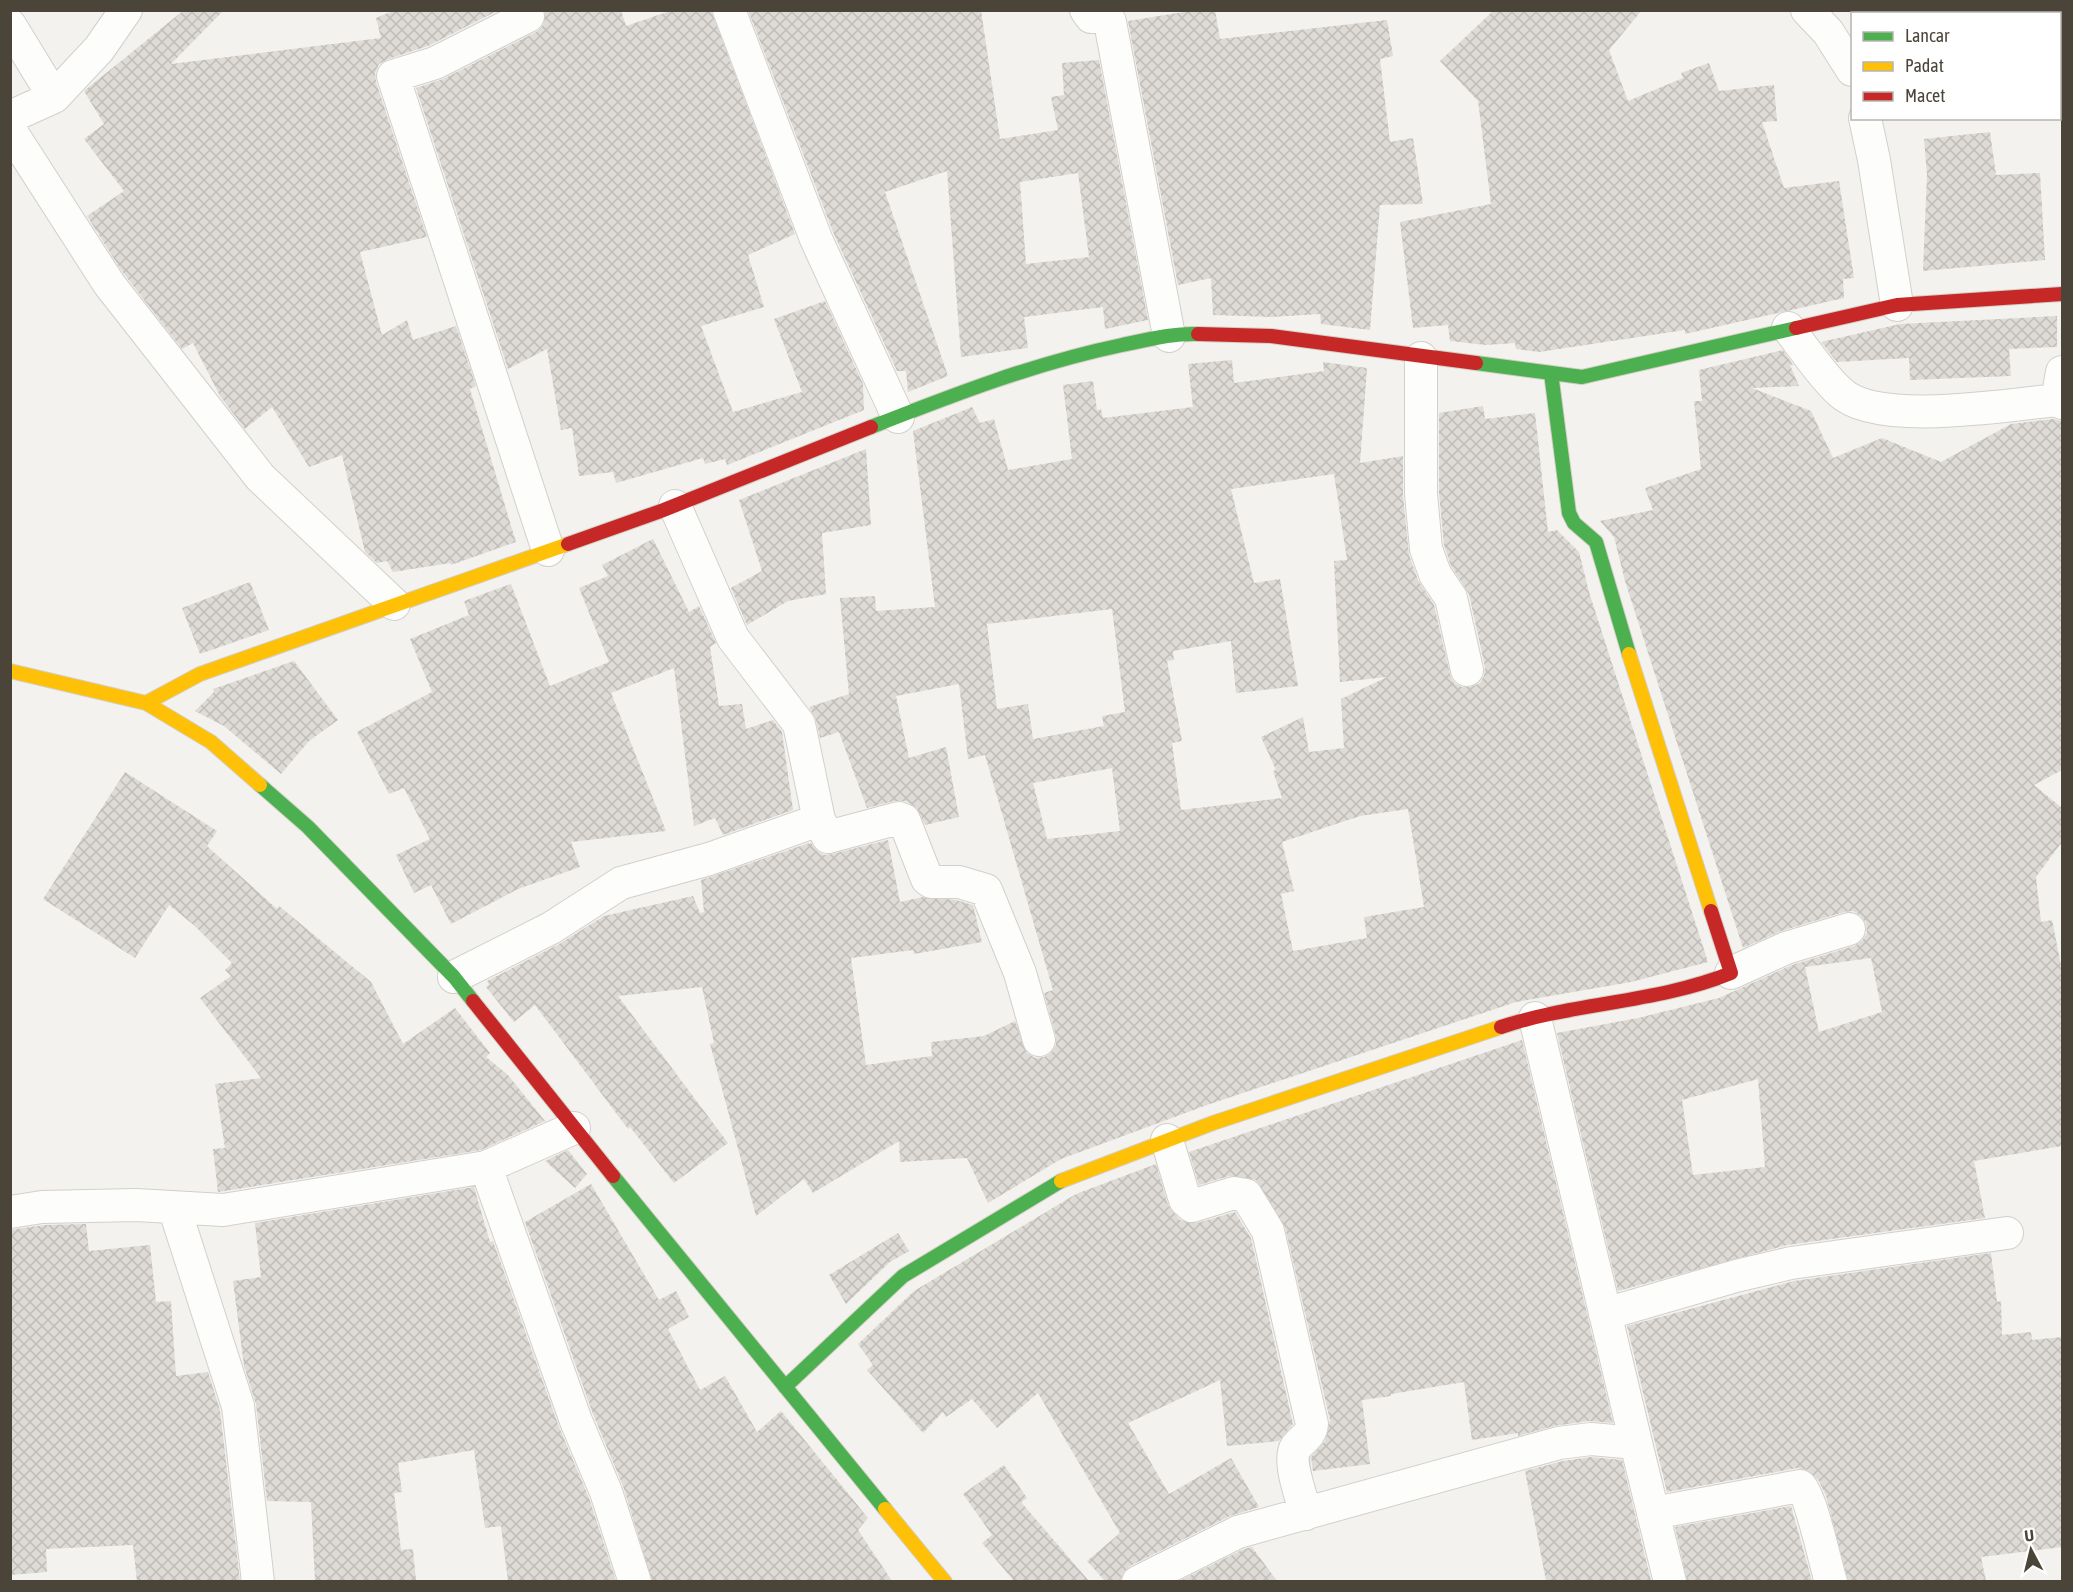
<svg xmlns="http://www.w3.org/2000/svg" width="2073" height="1592" viewBox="0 0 2073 1592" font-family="'Asap Condensed',sans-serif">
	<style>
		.building { fill: url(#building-cross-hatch); fill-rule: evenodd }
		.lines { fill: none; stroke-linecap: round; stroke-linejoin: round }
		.street-casing { stroke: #d2d0cb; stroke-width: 34 }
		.fast-casing { stroke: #d3cfc5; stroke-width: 16 }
		.slow-casing { stroke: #d3cfc5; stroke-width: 16 }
		.jam-casing { stroke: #d3cfc5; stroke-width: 16 }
		.street { stroke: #fdfdfc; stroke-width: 32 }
		.fast { stroke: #4caf50; stroke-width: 14 }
		.slow { stroke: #ffc107; stroke-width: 14 }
		.jam { stroke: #c62828; stroke-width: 14 }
	</style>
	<defs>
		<pattern id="building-cross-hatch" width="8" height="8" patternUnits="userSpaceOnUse" patternTransform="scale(1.5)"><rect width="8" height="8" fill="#dedbd6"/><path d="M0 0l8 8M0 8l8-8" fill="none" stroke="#c0bdb8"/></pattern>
	</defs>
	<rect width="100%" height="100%" fill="#f4f2ee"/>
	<!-- building -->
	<path class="building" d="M184,10h40l-53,54 210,-26 -5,-20 19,-8h104l-71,36 -40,13 -9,5 -4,9 1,9 51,155 -67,15 22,83 25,-15 6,20 43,-14 20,60 -6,3 46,153 -65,23 -1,-2 -57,9 -6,-11 -10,2 -12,-11 -23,-97 -33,12 -37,-60 -27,22 -25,-33 -27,-53 -11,6 -61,-79 -34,-54 37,-25 -40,-52 20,-15 -20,-33z
		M545,10h76l5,16 47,-16h38l84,224 -47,21 16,52 -63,19 32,86 69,-20 -28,-73 51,-18 38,83 1,26 -137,55 -2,-6 -20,5 -2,-6 -87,25 -3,-11 -34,4 -7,-48 -11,2 -14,-81 -39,20 -92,-281 27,-9 93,-47 7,-7z
		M748,10h233l19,129 58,-9 -7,-33 13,-2 -2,-32 37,-3 49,260 -43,9 -2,-22 -79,10 4,31 -67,9 -14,-186 -62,21 63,184 -40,16 -2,-21h-9l-64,-139zM1078,173l11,84 -63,7 -6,-82z
		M1196,10h19l5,29 167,-19 6,36 -13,3 10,83 23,-4 10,66 -43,1 -10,125 -49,-6 -1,-10 -48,3 -59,-2 -2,-37 -33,7 -50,-264z
		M1494,10h148l-33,40 19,51 55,-23 -2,-5 28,-10 10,28 55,-6 3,36 -15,1 22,66 55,-7 15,97 -11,1 1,19 -159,36v-4l-146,22 -23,-3 -1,-6 -29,2 -36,-4 -2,-16 -35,3 -13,-106 91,-18 -13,-103 -38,-40z
		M1990,132l6,43 44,-2 5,87 -122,11 4,-96 -3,-36z
		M2057,316v31l-48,2 2,27 -101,4 -1,-22 -72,4 -16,-20 79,-18z
		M1783,350l10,15h-3l9,21 -47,2 59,23 22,47 49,-20 59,24 70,-38 42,-5 9,2v349l-28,15 28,23v34l-26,35 5,45 11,-2 10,50v176l-88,15 11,57 -198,27 -169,46 -61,-258 81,-15 81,-20 73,-33 62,-19 8,-5 5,-8 -1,-10 -5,-7 -8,-5 -9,1 -63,19 -38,17 -118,-367 -11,-44 -14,-16 53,-11 -8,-22 56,-19 -7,-68h8l-3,-31zM1871,958l11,54 -63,20 -14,-65zM1758,1079l7,88 -72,8 -11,-75z
		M1232,360l2,23 90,-12 -1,-9 44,6 -7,95 43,-7v40l6,59 9,25 16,25 16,69 4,9 8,4h9l9,-4 4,-7 1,-9 -16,-73 -18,-28 -7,-21 -5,-52v-80l44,-7 2,13 50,-6 13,119 9,-2 22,22 10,40 119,370 -77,20 -115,20 -309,103 -146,54 -73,44 -21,-45 -67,4 -1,-21 -86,52 -9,-14 -48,37 -46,-172 4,-1 -12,-56 -84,9 110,147 -54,40 -44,-56 -2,2 -93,-124 -21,17 -28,-35 3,-2 -2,-4 72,-37 45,-28 89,-20 7,17 4,-1 -3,-32 105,-36 5,-1 6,8 7,4 8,-1 56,-14 12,62 23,-5 33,3 17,5 9,37 -68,12 -1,-4 -62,8 15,107 66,-9 -1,-14 53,-6 31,-15 12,32 8,5 9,-1 7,-4 5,-8v-9l-12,-43 9,-3 -68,-235 -17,4 -9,-75 -63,12 13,62 37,-11 13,70 -34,8 -8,-17 -11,-7h-12l-27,7 -28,-76 -19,6 -4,-18 -7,-13 40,-13 -9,-96 35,-2 1,15 59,-4 -22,-176 59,-24 8,16 14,-4 14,51 64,-11 -9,-74 30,-4 4,29 4,-1 2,9 90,-11 -5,-43zM1334,474l13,86 -13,1 6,121 47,-5 -46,22 3,49 -35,4 -6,-35 -42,20 15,33 -3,1 9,27 -101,12 -9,-67 10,-2 -15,-80 7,-1 -1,-9 58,-10 5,52 62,-7 -18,-107 -26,4 -23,-94zM1112,609l13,103 -23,4 2,10 -71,13 -5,-35 -31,5 -10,-85zM1112,768l8,63 -73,8 -14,-56zM1408,809l16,98 -60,10 3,21 -74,13 -12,-57 13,-3 -12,-49 78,-26z
		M866,449l5,76 -49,8 4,61 -38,7 -41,24 -16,-37 31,-17 -23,-71z
		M653,539l36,73 10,-6 17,37 -6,4 9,59 23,-2 4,25 27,-9 9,12 11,78 -70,25 -8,-17 -21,8 -20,-158 -63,25 55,138 -95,11 9,25 -62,22 -67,35 -20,-39 -17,8 -18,-38 34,-16 -26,-51 -15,6 -32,-62 75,-40 -22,-53 59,-24 -5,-14 47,-17 39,102 59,-24 -30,-74 29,-12 -6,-11z
		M250,582l19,48 -69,24 -18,-46z
		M294,661l44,59 -29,21 -28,33 -57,-48 -29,-15 19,-19 -1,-3z
		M125,772l92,59 -10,15 70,63 2,-3 92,76 32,62 52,-36 35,45 -4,4 22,18 37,46 -64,29 -263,42 -5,-43 12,-1 -10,-64 46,-6 -61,-80 31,-22 -6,-6 7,-7 -37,-37 -26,-21 -34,53 -92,-59z
		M1522,1040l91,383 -24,-2 -35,5 -36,10v-3l-46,7 -8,-58 -73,12v2l-29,4 8,64 -57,7 -2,-14 14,-16 5,-21 -45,-193 -29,-47 -27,-4 -30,9 -10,-33z
		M568,1150l19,24 -12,14 -30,-27z
		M1156,1164l12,41 12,15 17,3 38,-11 16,26 42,186 -14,17 -52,5 -7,-66 -92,43 41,71 62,-36 28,49 -29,9 -100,50 -7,7 -3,8h-15l-18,-20 33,-28 -82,-140 -41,35 -25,-29 -26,18 -3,-5 -20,21 -56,-63 6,-5 -15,-21 56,-53 162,-97z
		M591,1184l68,116 17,-9 13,26 -21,12 32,61 25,-14 32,56 24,-21 87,107 -10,12 34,51h-240l-29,-95 -30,-72 -68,-192z
		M474,1187l16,55 3,-1 66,186 30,71 27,83h-108l-7,-55 -16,2 -11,-78 -76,13 4,29 -8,1 7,57 12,-1 3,32h-101l-4,-79 -44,-1 -11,-97 -12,-38 -11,-85 28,-4 -6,-54z
		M86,1224l3,27 61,-6 6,57 15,-1 5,75 32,-4 12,38 20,171h-103l-4,-36 -87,4 1,23 -37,3v-345l34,-5z
		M898,1233l11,18 -19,11 -44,42 -17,-29z
		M1991,1253l6,49 4,-1 1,34 29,-3 1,8 30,-3v210l-81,10 5,24h-138l-22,-85 -7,-15 -12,-11 -10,-2 -130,24 -40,-166 167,-45z
		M1591,1457l31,3 29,121h-105l-21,-110 38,-10z
		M1004,1465l23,33 -6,4 68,79h-75l-32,-38 10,-8 -29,-41z
		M1791,1506l21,75h-125l-12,-54z
		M1252,1547l25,34h-98l65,-32z"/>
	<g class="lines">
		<!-- street casing -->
		<g class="street-casing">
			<path id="street" d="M729,10l87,229 82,178
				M1086,10l5,7h10l9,5 59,314
				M1807,10l21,22 24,38
				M1919,14l4,-4
				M528,16l-93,47 -42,13 155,474
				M10,25l44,72
				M10,117l44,-20 45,-48 27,-39
				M1865,118l9,42 23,145
				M10,130l99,154 151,193 134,127
				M1788,328c17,21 32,46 52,64 36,35 168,13 217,8
				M1421,358v136l5,55 9,25 16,24 16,72
				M2062,372l-5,28 5,3
				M675,506l58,132 66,86 20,96 9,17 71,-19 5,2 23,59 4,3h28l27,8 34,83 19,67
				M1731,973l55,-25 63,-19
				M454,977l97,-49 70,-45 88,-24 110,-39
				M1535,1018l101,425
				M1167,1140l18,60 7,6 42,-13 12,2 22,36 44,193c-1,12 -9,14 -16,23 -9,13 6,52 10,67
				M486,1167l90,254 30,71 29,90
				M174,1207l64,199 20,176
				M10,1212l32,-5 94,-2 87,5 263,-43 88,-39
				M1605,1314l131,-38 55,-13 216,-30
				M1653,1513l147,-27c11,9 25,77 31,96
				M1138,1582l100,-50 321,-89 32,-4 45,4 34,139"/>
		</g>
		<!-- fast casing -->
		<g class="fast-casing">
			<path id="fast" d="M1476,363l106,14 214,-49
				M1551,373l18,140 5,10 22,19 33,112
				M871,427c82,-32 164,-64 251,-82 25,-5 50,-12 76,-11
				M260,785l48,42 146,150 19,24
				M613,1176l272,333
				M785,1387l118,-111 158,-95"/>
		</g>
		<!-- slow casing -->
		<g class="slow-casing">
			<path id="slow" d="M1629,654l82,257
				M10,671l136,32 65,39 49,43
				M146,703l54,-29 368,-130
				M1061,1181l152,-58 288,-96
				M885,1509l60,73"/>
		</g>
		<!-- jam casing -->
		<g class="jam-casing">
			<path id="jam" d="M1796,328l101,-23 165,-11
				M1198,334l73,2 205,27
				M568,544l93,-33 210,-84
				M473,1001l140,175
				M1501,1027c75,-25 156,-24 230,-54l-20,-62"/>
		</g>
		<!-- street -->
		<use href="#street" class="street"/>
		<!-- fast -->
		<use href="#fast" class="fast"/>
		<!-- slow -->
		<use href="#slow" class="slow"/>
		<!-- jam -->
		<use href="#jam" class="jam"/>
	</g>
	<!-- border -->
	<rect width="2073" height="1592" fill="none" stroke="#4b4439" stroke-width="24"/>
	<!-- legend -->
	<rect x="1851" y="12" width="210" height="108" fill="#ffffff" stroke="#b7b4b0" stroke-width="1.5"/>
	<rect x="1863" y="32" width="30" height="9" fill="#4caf50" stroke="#b7b4b0" stroke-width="1.5"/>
	<text x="1905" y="42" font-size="18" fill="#4b4439">Lancar</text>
	<rect x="1863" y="62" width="30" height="9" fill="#ffc107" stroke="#b7b4b0" stroke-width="1.5"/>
	<text x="1905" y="72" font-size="18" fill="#4b4439">Padat</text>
	<rect x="1863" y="92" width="30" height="9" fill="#c62828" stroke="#b7b4b0" stroke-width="1.5"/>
	<text x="1905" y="102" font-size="18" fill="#4b4439">Macet</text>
	<!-- north arrow -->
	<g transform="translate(2031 1550) rotate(353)" stroke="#ffffff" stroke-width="4.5" paint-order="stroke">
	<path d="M0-4.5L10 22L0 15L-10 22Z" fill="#4b4439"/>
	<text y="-9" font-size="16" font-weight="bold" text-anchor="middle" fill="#4b4439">U</text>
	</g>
</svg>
